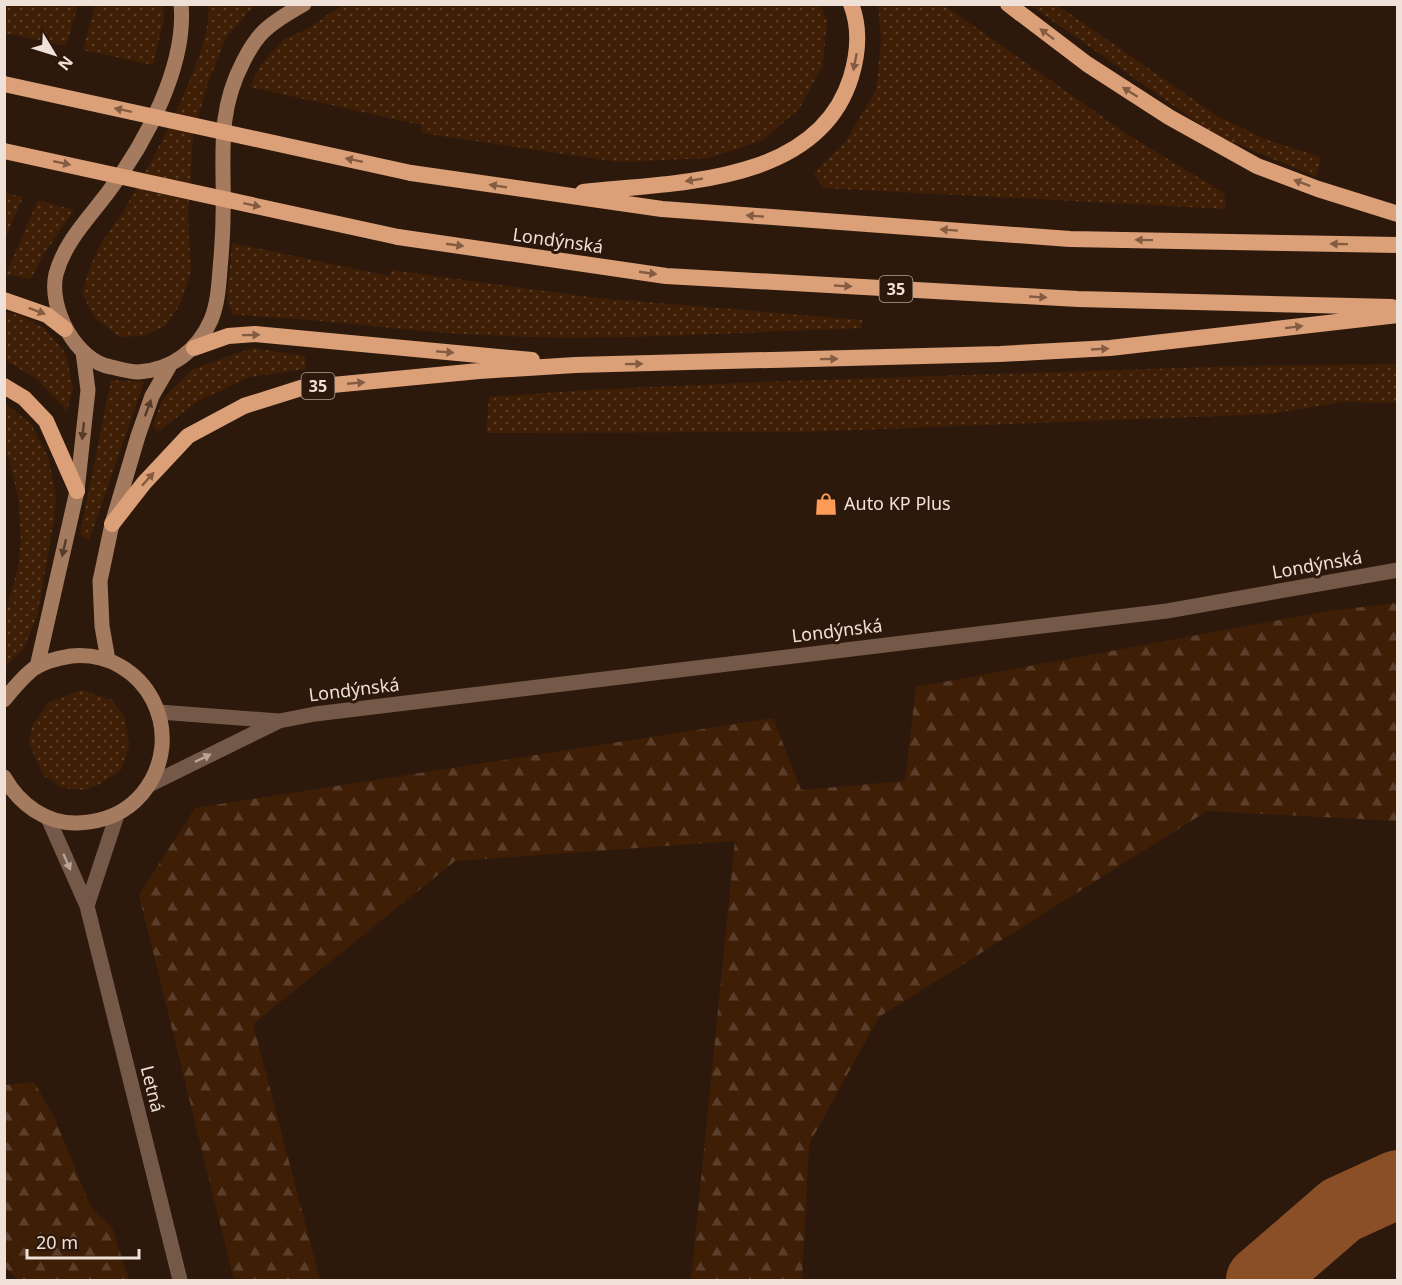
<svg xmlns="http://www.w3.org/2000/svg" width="1402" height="1285" viewBox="0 0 1402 1285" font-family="'Noto Sans',sans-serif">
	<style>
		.grass { fill: url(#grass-dots) }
		.forest { fill: url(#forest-firs) }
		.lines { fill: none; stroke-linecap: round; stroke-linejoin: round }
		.river { stroke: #8a4f26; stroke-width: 68 }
		.tertiary { stroke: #745949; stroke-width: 15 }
		.secondary { stroke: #a57b60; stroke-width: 15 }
		.trunk { stroke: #dca079; stroke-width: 16 }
		.trunk-bridge { stroke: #dca079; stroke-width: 16 }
		.oneway { fill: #845c42 }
		.oneway2 { fill: #573b29 }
		.oneway3 { fill: #b8a498 }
		.labels { text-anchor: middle; stroke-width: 6; stroke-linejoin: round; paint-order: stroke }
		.shield { fill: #2d190c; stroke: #b5a59b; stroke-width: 1.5 }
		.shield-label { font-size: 16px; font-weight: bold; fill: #efe1d8 }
		.street-label { font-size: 18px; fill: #efe1d8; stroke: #2d190c }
		.poi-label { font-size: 18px; fill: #efe1d8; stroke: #2d190c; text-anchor: start }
	</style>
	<defs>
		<pattern id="grass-dots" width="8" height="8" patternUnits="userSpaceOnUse" patternTransform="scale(1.5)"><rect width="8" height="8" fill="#3f1e06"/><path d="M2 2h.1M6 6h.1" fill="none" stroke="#5b3e2a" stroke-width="1.8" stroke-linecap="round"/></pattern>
		<pattern id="forest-firs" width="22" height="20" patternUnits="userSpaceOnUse" patternTransform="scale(1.5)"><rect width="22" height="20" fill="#3f1e06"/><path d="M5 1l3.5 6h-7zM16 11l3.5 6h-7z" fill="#5b3e2a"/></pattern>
	</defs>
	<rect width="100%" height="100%" fill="#2d190c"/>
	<!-- grass -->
	<path class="grass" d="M5,4l73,1 -12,41 -61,-13z
		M820,4l7,16 -4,45 -24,44 -36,31 -54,18 -90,4 -198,-29v-8l-171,-38 10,-21 23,-26 26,-12 33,-23z
		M95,5h68l1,14 -11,46 -70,-15z
		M208,5h47l-29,32 -19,49 -14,49 -5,82 3,54 -11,34 -15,21 -22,10 -24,1 -25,-20 -12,-24c4,-13 8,-27 14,-39 7,-16 20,-31 30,-47 23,-39 89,-160 82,-202z
		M878,5h66l184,130 96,58 2,16 -403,-21 -9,-15 32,-32 30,-51 5,-50z
		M1030,5h27l160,111 47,23 57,18 -5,20 -102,-43z
		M5,193l18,4 -18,42 -1,-46z
		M38,200l36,10 -28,41 -15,28 -25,-5z
		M232,243l157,33 2,-6 206,28 265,22v8c-119,4 -239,13 -358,8 -91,-3 -181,-18 -271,-21l-6,-16z
		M5,312l17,4 23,13 21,25 7,35 -6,22 -30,-32 -32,-19z
		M253,348l52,8 1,13 -57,8 -51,24 -40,31 -5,-7 10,-27 30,-29z
		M1397,364v39l-56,-1 -70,12 -468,18 -317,1 3,-36 97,-7 201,-9 452,-15z
		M111,380l33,2 -55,159 -9,-7z
		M4,403l27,21 17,33 8,37 -2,27 -17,95 -14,34 -16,15h-2v-50l12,-43 4,-32 -3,-44 -9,-37 -4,-10z
		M82,690l30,10 13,18 4,28 -8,24 -21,14 -16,6 -21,-2 -19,-12 -15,-32 3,-18 17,-24z"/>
	<!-- forest -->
	<path class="forest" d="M1397,603v218l-190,-10 -328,206 -70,127 -7,136h-111l44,-439 -280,20 -202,163 67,256h-86l-95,-385 56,-87 578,-90 28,72 104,-9 11,-94 412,-76z
		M34,1082l20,35 37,90 21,20 17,53h-111l-13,-13v-182z"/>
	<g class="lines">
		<!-- river -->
		<path class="river" d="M1260,1280l81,-70 57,-26"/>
		<!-- tertiary -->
		<path class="tertiary" d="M159,712l120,9 36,-7 852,-103 231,-41
			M151,784l128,-63
			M48,818l39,88 93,374
			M87,906l30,-91"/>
		<!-- secondary -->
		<path class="secondary" d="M181,4c6,61 -36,140 -72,187 -20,27 -44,50 -53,83 -8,34 20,87 55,93 9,2 19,5 27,5 34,-2 60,-22 73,-52 8,-19 8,-42 10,-62 1,-14 2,-27 2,-41 2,-57 -8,-101 20,-155 5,-10 12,-22 20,-30 12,-12 27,-20 41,-28
			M108,660l-6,-34 -2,-45 12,-57 26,-88 14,-40 18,-31
			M37,667l40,-176 11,-101 -5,-38
			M4,700c10,-12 20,-25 32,-33 10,-6 23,-9 35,-11 76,-7 119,80 71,138 -17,20 -39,28 -64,29 -32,1 -59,-19 -74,-46"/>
		<!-- trunk -->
		<path class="trunk" d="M1008,4l79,60 82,53 88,49 61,23 80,25
			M411,173l251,36 408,30 328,6
			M583,192c92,-10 235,-7 268,-115 7,-23 9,-50 0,-73
			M398,237l268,39 412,23 314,8
			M4,300l43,15 18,14
			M194,348l34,-12 27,-2 277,26
			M4,386l20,12 22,23 31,70
			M112,524l32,-41 44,-47 56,-30 57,-18 178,-17 96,-6 425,-11 110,-6 288,-33"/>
		<!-- trunk-bridge -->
		<path class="trunk-bridge" d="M4,84l407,89
			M4,151l394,86"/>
	</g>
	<!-- one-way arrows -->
	<defs><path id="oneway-solid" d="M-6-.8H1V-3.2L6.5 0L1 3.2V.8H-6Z" transform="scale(1.5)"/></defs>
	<g class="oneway">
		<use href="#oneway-solid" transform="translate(1047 34) rotate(-143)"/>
		<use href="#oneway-solid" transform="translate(855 62) rotate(101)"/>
		<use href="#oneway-solid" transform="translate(1130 92) rotate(-148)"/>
		<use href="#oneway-solid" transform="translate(123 110) rotate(-168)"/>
		<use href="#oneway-solid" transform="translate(354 160) rotate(-168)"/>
		<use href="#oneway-solid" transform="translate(62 163) rotate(12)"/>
		<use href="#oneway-solid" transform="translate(694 180) rotate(171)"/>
		<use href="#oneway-solid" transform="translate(1302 183) rotate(-159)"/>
		<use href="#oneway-solid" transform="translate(498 186) rotate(-171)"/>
		<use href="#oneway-solid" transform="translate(252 205) rotate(12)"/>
		<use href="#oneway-solid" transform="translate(755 216) rotate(-176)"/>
		<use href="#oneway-solid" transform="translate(949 230) rotate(-176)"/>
		<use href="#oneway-solid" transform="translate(1144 240) rotate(-179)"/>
		<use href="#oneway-solid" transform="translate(1339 244) rotate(-179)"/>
		<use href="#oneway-solid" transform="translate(455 245) rotate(8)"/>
		<use href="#oneway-solid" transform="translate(648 273) rotate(8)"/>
		<use href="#oneway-solid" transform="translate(843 286) rotate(3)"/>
		<use href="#oneway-solid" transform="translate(1038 297) rotate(3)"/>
		<use href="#oneway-solid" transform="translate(37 311) rotate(21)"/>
		<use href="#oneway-solid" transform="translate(1294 327) rotate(-7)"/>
		<use href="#oneway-solid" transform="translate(251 335) rotate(-1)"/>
		<use href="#oneway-solid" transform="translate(1100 349) rotate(-3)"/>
		<use href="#oneway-solid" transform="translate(445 352) rotate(4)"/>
		<use href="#oneway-solid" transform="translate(829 359) rotate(-1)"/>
		<use href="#oneway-solid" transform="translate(634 364) rotate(-1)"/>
		<use href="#oneway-solid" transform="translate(356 383) rotate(-5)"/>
		<use href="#oneway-solid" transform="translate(148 479) rotate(-48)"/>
	</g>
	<g class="oneway2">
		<use href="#oneway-solid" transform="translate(148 408) rotate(-70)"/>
		<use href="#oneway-solid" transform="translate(83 431) rotate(96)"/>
		<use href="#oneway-solid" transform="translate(64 548) rotate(103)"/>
	</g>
	<g class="oneway3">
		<use href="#oneway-solid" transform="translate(203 758) rotate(-26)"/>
		<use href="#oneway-solid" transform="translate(67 862) rotate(66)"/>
	</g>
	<!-- icons -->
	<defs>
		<g id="shop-bare" transform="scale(1.8)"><path d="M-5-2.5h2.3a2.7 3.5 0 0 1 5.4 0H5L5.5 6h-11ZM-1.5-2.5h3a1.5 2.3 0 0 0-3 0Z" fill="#fe9c57" stroke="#2d190c" stroke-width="2.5" paint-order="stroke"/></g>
	</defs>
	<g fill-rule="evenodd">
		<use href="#shop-bare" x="826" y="504"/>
	</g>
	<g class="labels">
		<!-- shield labels -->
		<g class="shield">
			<rect x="879.5" y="276" width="33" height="26" rx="4.5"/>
			<rect x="301.5" y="373" width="33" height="26" rx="4.5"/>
		</g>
		<g class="shield-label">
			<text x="896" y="295">35</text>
			<text x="318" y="392">35</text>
		</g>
		<!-- street labels -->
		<g class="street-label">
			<text transform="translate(558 241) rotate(8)" y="6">Londýnská</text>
			<text transform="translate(1317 565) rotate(-10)" y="6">Londýnská</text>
			<text transform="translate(837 631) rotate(-7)" y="6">Londýnská</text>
			<text transform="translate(354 690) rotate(-7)" y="6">Londýnská</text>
			<text transform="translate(152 1089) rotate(76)" y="6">Letná</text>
		</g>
		<!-- poi labels -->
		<g class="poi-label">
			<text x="844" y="510">Auto KP Plus</text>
		</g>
	</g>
	<!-- border -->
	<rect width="1402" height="1285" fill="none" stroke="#efe1d8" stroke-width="12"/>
	<!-- north arrow -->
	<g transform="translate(54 54) rotate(128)" stroke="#2d190c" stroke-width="4.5" paint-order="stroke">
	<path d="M0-4.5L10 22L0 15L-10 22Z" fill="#efe1d8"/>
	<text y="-9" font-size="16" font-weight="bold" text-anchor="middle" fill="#efe1d8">N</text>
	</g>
	<!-- scale -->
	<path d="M27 1249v9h112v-9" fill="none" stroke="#efe1d8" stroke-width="3"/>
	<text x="36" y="1249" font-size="18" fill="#efe1d8" stroke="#2d190c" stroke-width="4.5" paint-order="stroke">20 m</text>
</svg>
